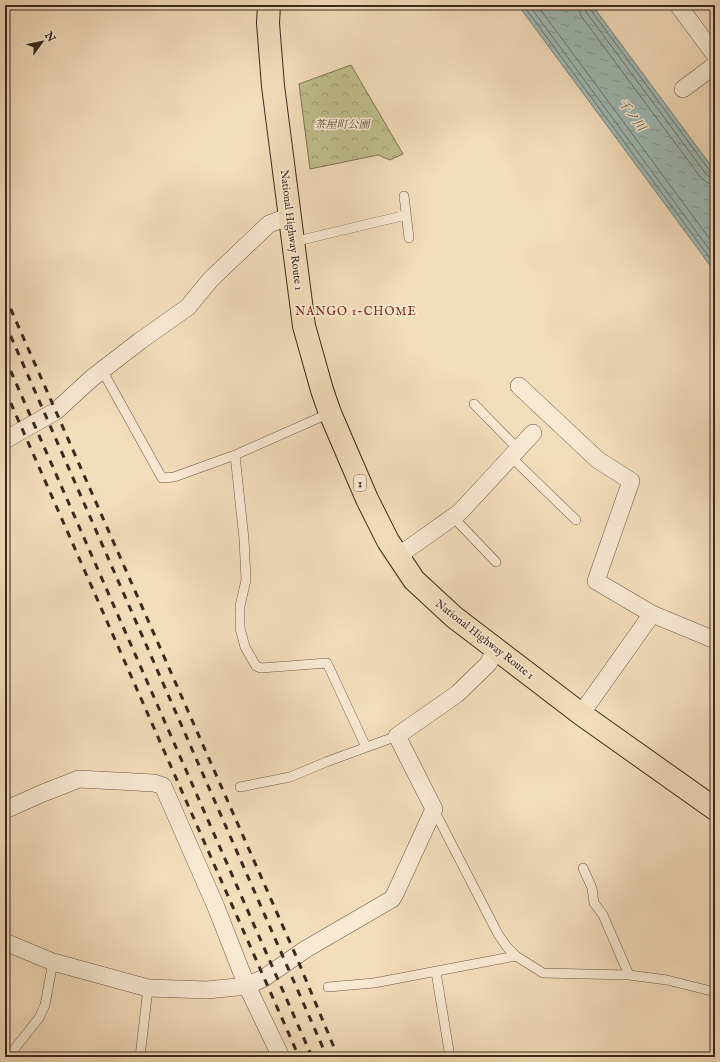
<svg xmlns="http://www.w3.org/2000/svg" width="720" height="1062" viewBox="0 0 720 1062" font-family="'IM FELL English','Noto Serif JP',serif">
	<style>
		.forest { fill: url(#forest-crowns); stroke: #7d7455 }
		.water { fill: url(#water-ripples); stroke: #76807a }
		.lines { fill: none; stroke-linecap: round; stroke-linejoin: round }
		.shore { stroke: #6c726a; stroke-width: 1 }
		.lane-casing { stroke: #685645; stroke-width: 10 }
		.street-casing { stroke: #685645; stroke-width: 18 }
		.highway-casing { stroke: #3a291e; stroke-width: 24 }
		.lane { stroke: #f8e9d3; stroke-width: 9 }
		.street { stroke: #f8e9d3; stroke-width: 17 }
		.highway { stroke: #f4ddbb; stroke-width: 22 }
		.rail { stroke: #3a291e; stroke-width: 3; stroke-dasharray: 7 7; stroke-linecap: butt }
		.labels { text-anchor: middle; stroke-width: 3.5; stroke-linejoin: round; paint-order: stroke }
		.shield { fill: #f8e9d3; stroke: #736354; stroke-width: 1 }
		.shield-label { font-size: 10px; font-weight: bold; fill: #3a291e }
		.park-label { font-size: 11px; font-style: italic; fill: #5c4e3a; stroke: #f8e9d3 }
		.street-label { font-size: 11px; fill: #3a291e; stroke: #f8e9d3 }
		.water-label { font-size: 12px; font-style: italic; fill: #534d44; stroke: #f8e9d3 }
		.neighbourhood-label { font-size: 12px; letter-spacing: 1px; fill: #7a1f14; stroke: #f8e9d3 }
	</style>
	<defs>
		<pattern id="forest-crowns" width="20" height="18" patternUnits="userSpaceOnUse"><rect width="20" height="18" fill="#c0bf8c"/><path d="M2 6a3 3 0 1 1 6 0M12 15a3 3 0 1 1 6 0" fill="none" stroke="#9d9b72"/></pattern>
		<pattern id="water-ripples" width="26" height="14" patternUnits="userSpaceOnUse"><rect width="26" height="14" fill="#9ebab7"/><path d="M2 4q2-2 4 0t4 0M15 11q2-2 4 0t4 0" fill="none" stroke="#829794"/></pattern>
	</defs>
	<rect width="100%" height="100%" fill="#f4ddbb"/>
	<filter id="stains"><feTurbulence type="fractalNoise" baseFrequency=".005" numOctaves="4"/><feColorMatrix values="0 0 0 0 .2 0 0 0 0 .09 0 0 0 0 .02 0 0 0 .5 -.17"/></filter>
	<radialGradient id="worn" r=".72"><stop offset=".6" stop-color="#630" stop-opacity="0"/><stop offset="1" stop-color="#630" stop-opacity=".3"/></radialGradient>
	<!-- forest -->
	<path class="forest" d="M351,65l52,89 -13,6 -12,-5 -68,14 -11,-85z"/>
	<!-- water -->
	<path class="water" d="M518,5h74l123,166v101z"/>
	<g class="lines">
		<!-- shore -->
		<path class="shore" d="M523,5l192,260
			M529,5l186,252
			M537,5l178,241
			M578,5l3,11 120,162 7,5 7,1
			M584,5l2,7 120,162 4,3 5,1
			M589,5l1,4 120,162 5,2"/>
		<!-- lane casing -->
		<g class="lane-casing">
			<path id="lane" d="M404,196l5,42
				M293,242l113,-27
				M102,370l60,108 12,-1 61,-22 95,-42
				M474,404l44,45
				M5,425l5,12
				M235,455l9,84 2,41 -6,26v22l5,19 11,19 5,2 66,-5 39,84
				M510,456l66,64
				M454,518l42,44
				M240,787l50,-10 36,-15 71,-26
				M434,810l64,124 9,13 9,9 27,17 86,2 38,5 48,12
				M583,868l9,20 2,15 9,12 26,60
				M436,972l14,85
				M328,987l46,-4 142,-27
				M8,1057l31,-39 6,-13 8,-43
				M140,1057l8,-69"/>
		</g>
		<!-- street casing -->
		<g class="street-casing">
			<path id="street" d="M678,5l37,50
				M683,89l32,-24
				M519,386l79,74 33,21 -35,100 56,33
				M5,440l51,-29 36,-33 48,-37 48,-34 23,-28 58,-55 21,-8
				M398,556l62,-44 73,-79
				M581,714l71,-100 63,26
				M5,810l38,-17 36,-14 75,4 9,3 53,121 31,79 34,71
				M5,942l48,20 95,26 59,2 40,-4 17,-8 42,-29 86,-50 3,-5 39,-85 -37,-73 60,-42 31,-30 8,-15"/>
		</g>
		<!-- highway casing -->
		<g class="highway-casing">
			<path id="highway" d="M269,5l-1,18 5,63 31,240 18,64 8,23 37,86 21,42 26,39 40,37 127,97 134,95"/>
		</g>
		<!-- lane -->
		<use href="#lane" class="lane"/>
		<!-- street -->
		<use href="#street" class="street"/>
		<!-- highway -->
		<use href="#highway" class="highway"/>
		<!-- rail -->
		<path class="rail" d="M5,296l291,660 42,101
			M5,323l322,734
			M5,358l307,699
			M5,390l294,667"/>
	</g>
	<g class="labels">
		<!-- shield labels -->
		<rect class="shield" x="354" y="475" width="12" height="16" rx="3"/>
		<g class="shield-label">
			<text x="360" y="487">1</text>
		</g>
		<!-- park labels -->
		<g class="park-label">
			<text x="342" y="128">茶屋町公園</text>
		</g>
		<!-- street labels -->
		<g class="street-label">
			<text transform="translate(292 230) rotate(83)" y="4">National Highway Route 1</text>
			<text transform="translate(485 639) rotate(38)" y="4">National Highway Route 1</text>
		</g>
		<!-- water labels -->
		<g class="water-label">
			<text transform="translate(632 115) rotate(53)" y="4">千ノ川</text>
		</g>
		<!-- neighbourhood labels -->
		<g class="neighbourhood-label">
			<text x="356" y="315">NANGO 1-CHOME</text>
		</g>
	</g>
	<!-- margin -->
	<rect width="720" height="1062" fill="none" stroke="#f4ddbb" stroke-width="20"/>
	<rect x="6" y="6" width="708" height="1050" fill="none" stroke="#3a291e" stroke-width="2"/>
	<rect x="10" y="10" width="700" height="1042" fill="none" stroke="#3a291e"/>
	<!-- north arrow -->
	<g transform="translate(42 42) rotate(57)" stroke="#f8e9d3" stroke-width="3" paint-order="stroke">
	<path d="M0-3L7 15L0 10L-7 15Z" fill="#3a291e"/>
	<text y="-6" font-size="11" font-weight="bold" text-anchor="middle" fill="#3a291e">N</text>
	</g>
	<rect width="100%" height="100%" filter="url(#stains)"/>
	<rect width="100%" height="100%" fill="url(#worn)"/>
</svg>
